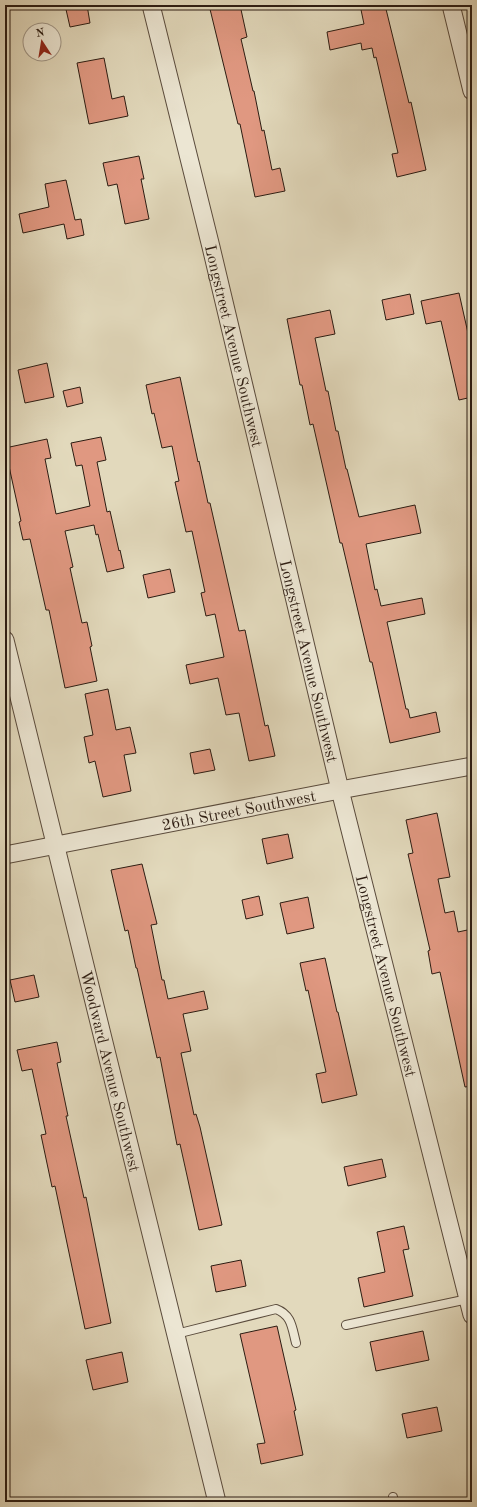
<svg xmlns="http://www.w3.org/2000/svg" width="477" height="1507" viewBox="0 0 477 1507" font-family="'Old Standard TT',serif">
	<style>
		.building { fill: #e09881; stroke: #2c1c12 }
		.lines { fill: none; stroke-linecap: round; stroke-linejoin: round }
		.service-casing { stroke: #5a4b3c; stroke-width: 10 }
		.minor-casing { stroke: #5a4b3c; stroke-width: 19 }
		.service { stroke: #ece6d3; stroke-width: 8 }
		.minor { stroke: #ece6d3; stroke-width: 17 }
		.labels { text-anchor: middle; stroke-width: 4; stroke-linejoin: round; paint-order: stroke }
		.street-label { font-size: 16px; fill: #2c1c12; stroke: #ece6d3 }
	</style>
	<rect width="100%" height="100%" fill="#e2d9bc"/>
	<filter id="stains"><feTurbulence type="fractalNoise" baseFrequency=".005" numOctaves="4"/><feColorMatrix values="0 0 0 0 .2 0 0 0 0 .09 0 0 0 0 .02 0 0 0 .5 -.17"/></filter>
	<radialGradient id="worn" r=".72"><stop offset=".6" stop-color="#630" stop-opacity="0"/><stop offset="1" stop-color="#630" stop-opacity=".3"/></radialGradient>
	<!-- building -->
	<path class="building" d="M65,5h22l3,18 -20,4z
		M209,5h31l7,32 -6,2 12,52h1l8,40 2,-1 8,40 8,-2 5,23 -30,6 -15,-73h-2z
		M360,5h25l24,98 2,-1 15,68 -29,7 -5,-23 6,-1 -22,-96 -2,1 -2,-10 -10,2 -1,-7 -31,7 -3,-18 37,-8z
		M104,58l8,41 12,-3 4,20 -39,8 -12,-61z
		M139,156l5,23h-3l8,40 -24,5 -8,-40 -9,2 -5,-23z
		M66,180l9,40 6,-1 3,16 -17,4 -3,-15 -41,9 -4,-19 30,-7 -4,-23z
		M459,293l13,58v46l-13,3 -18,-79 -15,3 -5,-23z
		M410,294l4,20 -28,6 -4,-20z
		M330,310l5,24 -20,4 11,53h2l8,40h2l8,38h1l12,48 56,-12 6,28 -55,11 9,46 2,-1 4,17 41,-8 3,16 -38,8 19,87h2l2,9 26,-6 4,20 -50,11 -18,-81h-2l-28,-119h-2l-27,-119 -3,1 -8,-40h-2l-13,-66z
		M47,363l7,34 -29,6 -7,-33z
		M180,377l18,85 1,-1 9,42h2l29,128 6,-1 20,96 3,-1 7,31 -26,5 -10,-48 -13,2 -8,-37 -28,6 -4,-19 38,-8 -9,-43 -9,2 -5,-23 4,-1 -13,-61 -6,1 -11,-50 4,-1 -7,-35 -10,2 -8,-35 -2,1 -6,-29z
		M80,387l3,16 -16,4 -4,-16z
		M101,437l5,23 -9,2 10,50 3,-1 9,40 1,-1 4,18 -17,4 -9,-38 -2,1 -2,-10 -29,6 8,36 -3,1 12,55 5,-1 5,24 -2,1 7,34 -32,7 -16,-78h-3l-16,-71 -7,1 -4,-18 2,-1 -16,-73 42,-9 4,19 -6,1 11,55 34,-8 -8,-41 -6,1 -5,-23z
		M170,569l5,23 -27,6 -5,-23z
		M108,689l8,41 14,-3 6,26 -12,2 7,36 -28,6 -8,-36 -6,2 -5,-26 9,-2 -8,-41z
		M210,749l5,21 -21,4 -4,-21z
		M437,813l13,64 -12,2 7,34 9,-2 4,21 14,-3v157l-7,1 -25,-115 -8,2 -4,-23 2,-1 -22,-96 5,-1 -7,-33z
		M288,834l5,24 -26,6 -5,-25z
		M142,864l15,60 -6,1 11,55h2l4,19 36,-8 4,18 -25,5 8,37 -10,2 13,62 2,-1 4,13 22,98 -23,5 -19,-86 -3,1 -17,-88 -3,1 -20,-90h-1l-8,-38 -3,1 -14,-61z
		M259,896l4,19 -17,4 -4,-19z
		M308,897l6,31 -27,6 -7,-31z
		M325,958l12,54h1l19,83 -35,8 -6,-29 10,-2 -18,-82 -2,1 -6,-28z
		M34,975l5,22 -24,5 -5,-22z
		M57,1042l4,20 -4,1 11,53h-2l18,82 2,-1 25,126 -26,6 -30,-143 -3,1 -11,-52 5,-1 -14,-65 -10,2 -5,-21z
		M382,1159l4,18 -38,9 -4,-19z
		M404,1226l5,23 -6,1 10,46 -49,11 -6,-29 27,-6 -8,-40z
		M241,1260l5,26 -30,6 -5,-26z
		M277,1326l19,84 -2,1 9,44 -42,9 -4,-20 8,-1 -25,-109z
		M423,1331l6,29 -53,11 -6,-29z
		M122,1352l6,30 -35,8 -7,-30z
		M437,1407l5,24 -35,7 -5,-24z"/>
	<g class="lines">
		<!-- service casing -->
		<g class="service-casing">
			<path id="service" d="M346,1325l122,-26
				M176,1334l100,-25c16,6 16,19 20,34
				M393,1497l1,5"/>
		</g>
		<!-- minor casing -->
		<g class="minor-casing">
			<g id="minor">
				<path id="s1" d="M151,5l60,242 129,543 132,525"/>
				<path d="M451,5l21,86"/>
				<path id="s2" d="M5,640l212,862"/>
				<path id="s3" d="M5,855l335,-65 132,-24"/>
			</g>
		</g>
		<!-- service -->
		<use href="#service" class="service"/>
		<!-- minor -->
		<use href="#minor" class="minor"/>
	</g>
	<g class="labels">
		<!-- street labels -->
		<g class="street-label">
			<text dy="6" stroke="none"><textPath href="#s1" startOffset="351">Longstreet Avenue Southwest</textPath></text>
			<text dy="6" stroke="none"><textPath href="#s1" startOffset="675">Longstreet Avenue Southwest</textPath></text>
			<text dy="6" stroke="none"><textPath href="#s3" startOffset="238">26th Street Southwest</textPath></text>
			<text dy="6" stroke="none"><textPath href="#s1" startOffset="999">Longstreet Avenue Southwest</textPath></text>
			<text dy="6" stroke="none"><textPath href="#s2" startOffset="444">Woodward Avenue Southwest</textPath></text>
		</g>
	</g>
	<!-- margin -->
	<rect width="477" height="1507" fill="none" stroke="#e2d9bc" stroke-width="20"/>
	<rect x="6" y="6" width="465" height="1495" fill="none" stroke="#2c1c12" stroke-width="2"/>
	<rect x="10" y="10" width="457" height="1487" fill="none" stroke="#2c1c12"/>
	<!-- north arrow -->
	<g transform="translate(42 42) rotate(348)"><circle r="19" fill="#ece6d3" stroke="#9f9586"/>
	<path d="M0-3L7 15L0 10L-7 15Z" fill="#8f2418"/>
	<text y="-6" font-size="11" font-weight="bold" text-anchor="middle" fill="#2c1c12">N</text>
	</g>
	<rect width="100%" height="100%" filter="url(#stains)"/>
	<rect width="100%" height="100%" fill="url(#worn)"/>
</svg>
